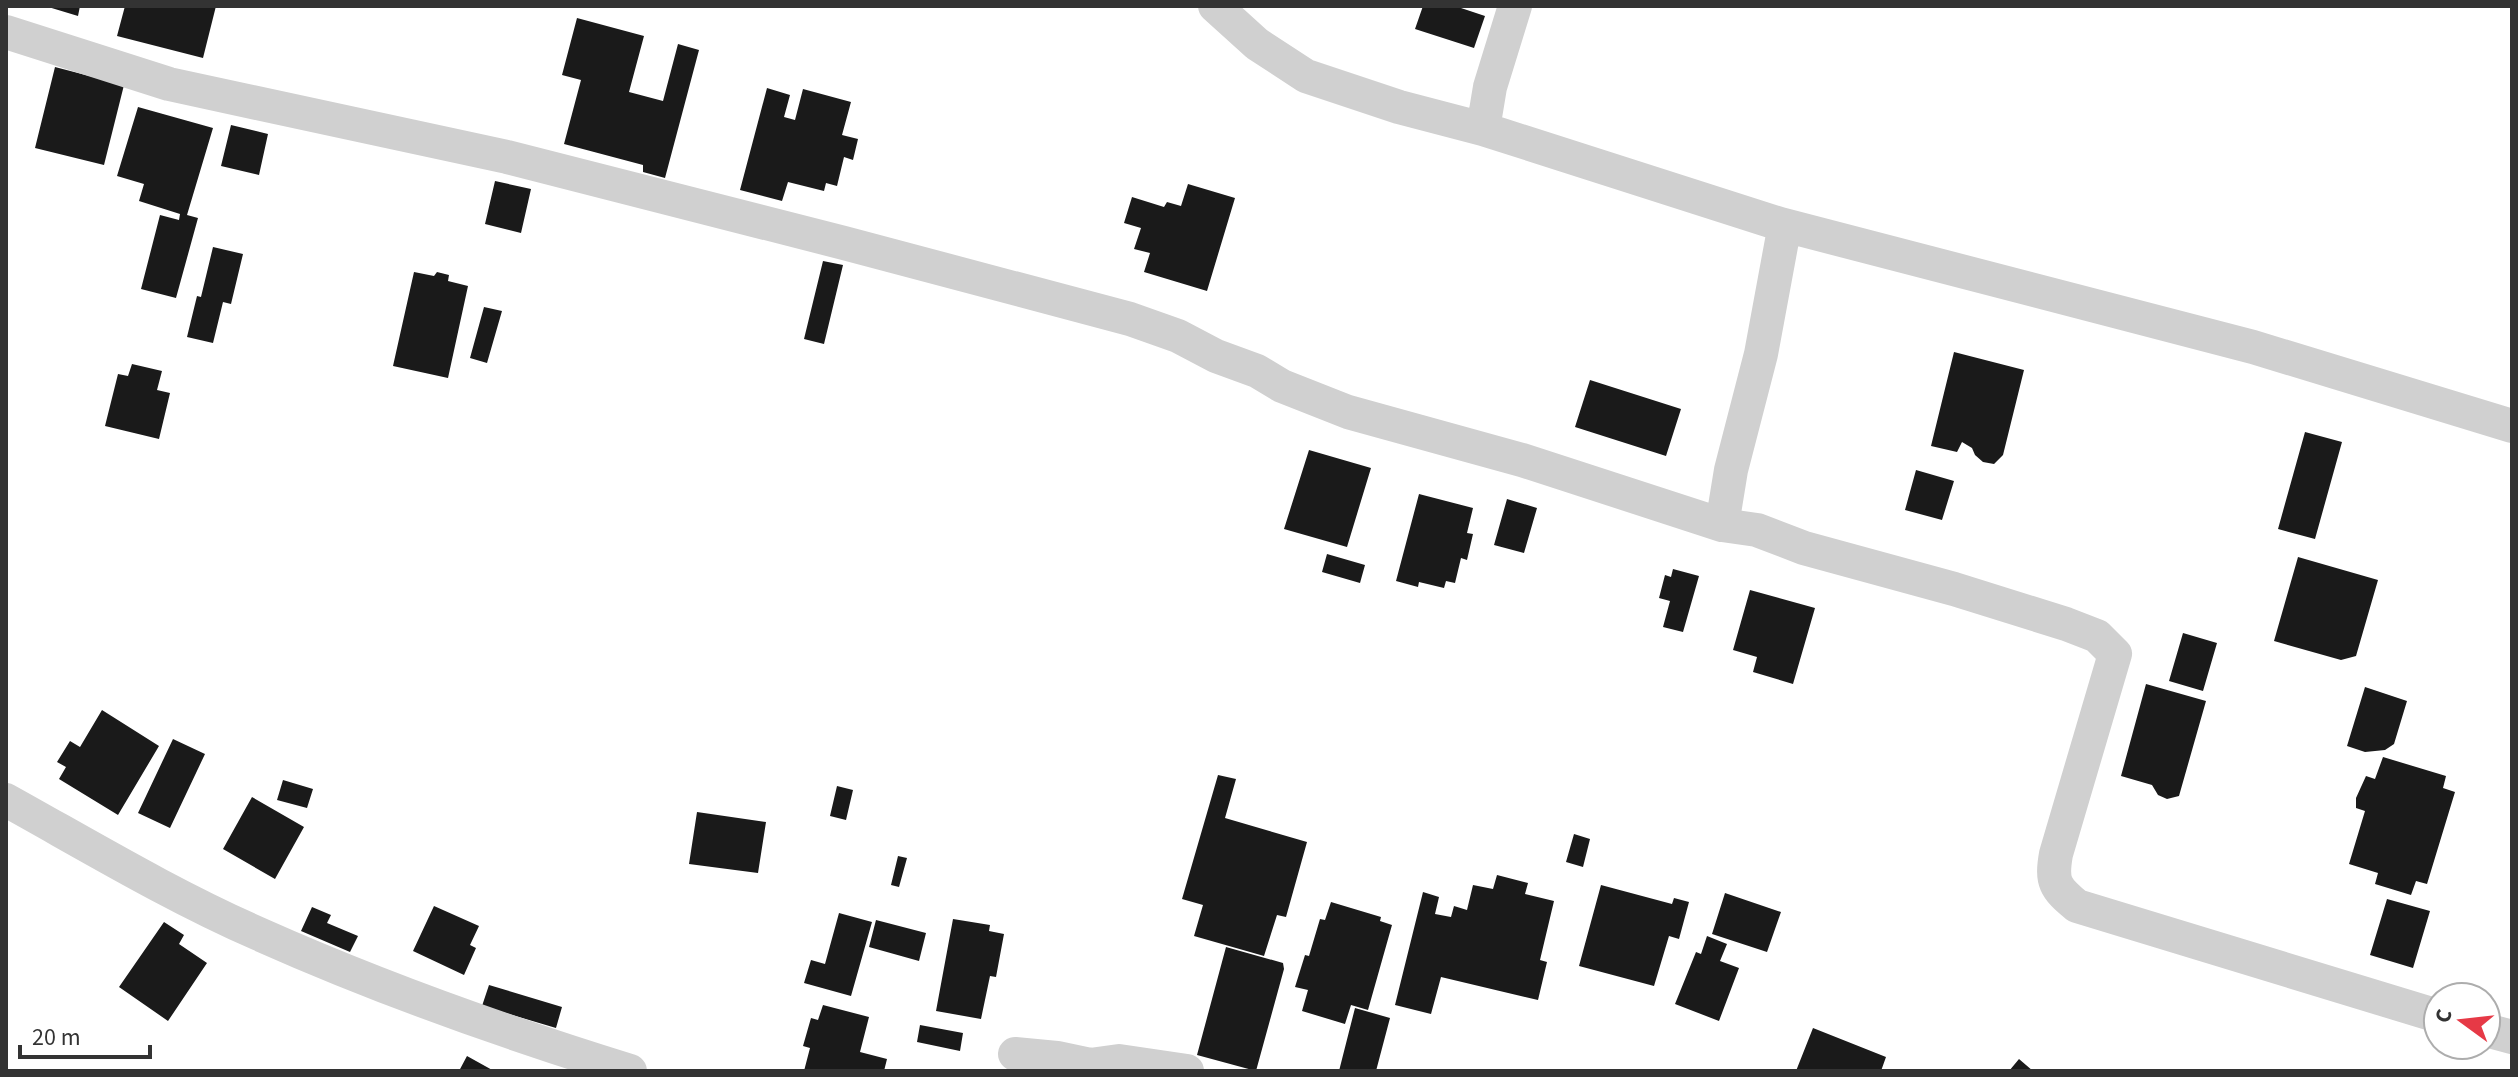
<svg xmlns="http://www.w3.org/2000/svg" width="2518" height="1077" viewBox="0 0 2518 1077" font-family="'Source Sans 3',sans-serif">
	<style>
		.building { fill: #1a1a1a }
		.lines { fill: none; stroke-linecap: round; stroke-linejoin: round }
		.minor { stroke: #d0d0d0; stroke-width: 34 }
	</style>
	<rect width="100%" height="100%" fill="#fff"/>
	<!-- building -->
	<path class="building" d="M45,6h35l-2,10z
		M125,6h91l-13,52 -86,-22z
		M1423,6h32l30,10 -11,32 -59,-19z
		M577,18l67,18 -15,56 34,9 15,-57 21,6 -34,128 -22,-6v-7l-79,-21 17,-64 -19,-5z
		M55,67l69,18 -20,80 -69,-17z
		M767,88l23,7 -6,22 11,3 8,-31 48,13 -9,33 16,4 -5,21 -9,-3 -7,29 -11,-3 -2,8 -36,-9 -6,19 -42,-11z
		M138,107l75,21 -26,87 11,3 -22,80 -35,-9 19,-74 19,5 1,-6 -41,-13 5,-17 -27,-8z
		M231,125l37,9 -9,41 -38,-9z
		M495,181l36,8 -10,44 -36,-9z
		M1188,184l47,14 -28,93 -63,-19 6,-19 -16,-4 7,-21 -17,-5 8,-26 32,10 3,-5 14,4z
		M213,247l30,7 -12,50 -8,-2 -10,41 -26,-6 10,-41 4,1z
		M823,261l20,4 -19,79 -20,-5z
		M414,272l20,4 3,-4 12,3 -1,6 20,5 -20,92 -55,-12z
		M484,307l18,4 -15,52 -17,-5z
		M1954,352l70,18 -21,85 -9,9 -11,-2 -8,-7 -3,-7 -10,-6 -5,10 -26,-6z
		M132,364l30,7 -5,19 13,3 -11,46 -54,-13 13,-52 10,2z
		M1590,380l91,29 -15,47 -91,-29z
		M2305,432l37,10 -27,97 -37,-10z
		M1309,450l62,18 -24,79 -63,-18z
		M1916,470l38,11 -12,39 -37,-10z
		M1419,494l54,14 -6,25 6,1 -6,26 -6,-2 -6,25 -9,-2 -2,7 -25,-6 -1,5 -22,-6z
		M1507,499l30,9 -13,45 -30,-8z
		M1327,554l38,11 -5,18 -38,-11z
		M2298,557l80,23 -22,76 -15,4 -67,-19z
		M1673,569l26,7 -16,56 -20,-5 7,-26 -11,-3 6,-23 6,2z
		M1750,590l65,18 -22,76 -40,-12 4,-15 -24,-7z
		M2183,633l34,10 -14,48 -34,-10z
		M2146,684l60,17 -27,95 -12,3 -9,-4 -6,-10 -31,-9z
		M2365,687l42,14 -13,43 -9,6 -20,2 -18,-6z
		M102,710l57,36 -41,69 -59,-36 7,-12 -9,-5 13,-21 10,6z
		M173,739l32,15 -35,74 -32,-15z
		M2383,757l63,19 -3,12 12,4 -28,92 -11,-3 -5,14 -36,-11 3,-11 -29,-9 16,-53 -9,-3v-10l10,-22 9,3z
		M1218,775l18,4 -11,39 82,24 -21,75 -9,-2 -13,41 -70,-20 9,-31 -21,-6z
		M283,780l30,9 -6,19 -30,-8z
		M837,786l16,4 -7,30 -16,-4z
		M252,797l52,30 -29,52 -52,-30z
		M697,812l69,10 -8,51 -69,-9z
		M1574,834l16,5 -7,28 -17,-5z
		M898,856l9,2 -8,29 -8,-2z
		M1497,875l31,8 -3,11 29,7 -14,59 7,2 -9,38 -97,-23 -10,37 -36,-9 28,-113 16,5 -4,17 16,3 3,-11 13,4 6,-25 20,4z
		M1601,885l71,19 2,-6 15,4 -10,37 -10,-3 -15,50 -75,-20z
		M1725,893l56,19 -14,40 -55,-18z
		M2387,899l43,12 -17,57 -43,-13z
		M1331,902l50,15 -1,4 12,4 -24,85 -17,-5 -6,19 -43,-13 6,-21 -13,-3 10,-32 4,1 11,-37 5,1z
		M434,906l45,20 -9,19 6,3 -12,27 -51,-24z
		M312,907l19,8 -4,8 31,13 -8,16 -49,-21z
		M839,913l33,9 -21,74 -47,-13 7,-23 14,4z
		M953,919l37,6 -1,6 15,3 -8,43 -6,-1 -9,43 -45,-8z
		M876,920l50,13 -7,28 -50,-14z
		M164,922l20,13 -5,9 28,19 -39,58 -49,-34z
		M1707,936l20,8 -7,17 19,7 -20,53 -44,-17 21,-52 5,2z
		M1226,947l57,16 1,6 -28,102 -59,-16z
		M489,985l73,22 -6,21 -74,-22z
		M823,1005l46,12 -9,35 27,7 -3,12h-80l6,-23 -7,-2 8,-28 7,2z
		M1355,1008l35,10 -14,53h-37z
		M920,1025l43,8 -3,18 -43,-9z
		M1813,1028l73,29 -5,14h-85z
		M467,1056l27,15h-35z
		M2019,1059l14,12h-24z"/>
	<g class="lines">
		<!-- minor -->
		<path class="minor" d="M1215,6l42,38 49,32 93,31 84,22 297,95 3,11 -22,119 -30,116 -9,55 35,5 47,18 150,41 112,35 31,12 18,18 -59,200c-5,28 -1,34 21,52l361,110
			M6,32l163,52 338,73 337,86 286,76 48,17 38,20 41,15 25,15 66,26 174,48 200,65
			M1483,129l7,-42 25,-81
			M1780,224l473,123 259,79
			M6,800c83,46 166,96 253,134 121,54 245,98 371,137
			M2486,1030l26,7
			M1015,1054l42,4 33,7
			M1085,1071l5,-6 29,-4 68,10"/>
	</g>
	<!-- border -->
	<rect width="2518" height="1077" fill="none" stroke="#333333" stroke-width="16"/>
	<!-- north arrow -->
	<g transform="translate(2462 1021) rotate(285)"><circle r="38" fill="#ffffff" stroke="#adadad" stroke-width="2"/>
	<path d="M0-6L14 30L0 20L-14 30Z" fill="#e63946"/>
	<text y="-12" font-size="22" font-weight="bold" text-anchor="middle" fill="#333333">С</text>
	</g>
	<!-- scale -->
	<path d="M20 1045v12h130v-12" fill="none" stroke="#333333" stroke-width="4"/>
	<text x="32" y="1045" font-size="24" fill="#333333" stroke="#ffffff" stroke-width="6" paint-order="stroke">20 m</text>
</svg>
